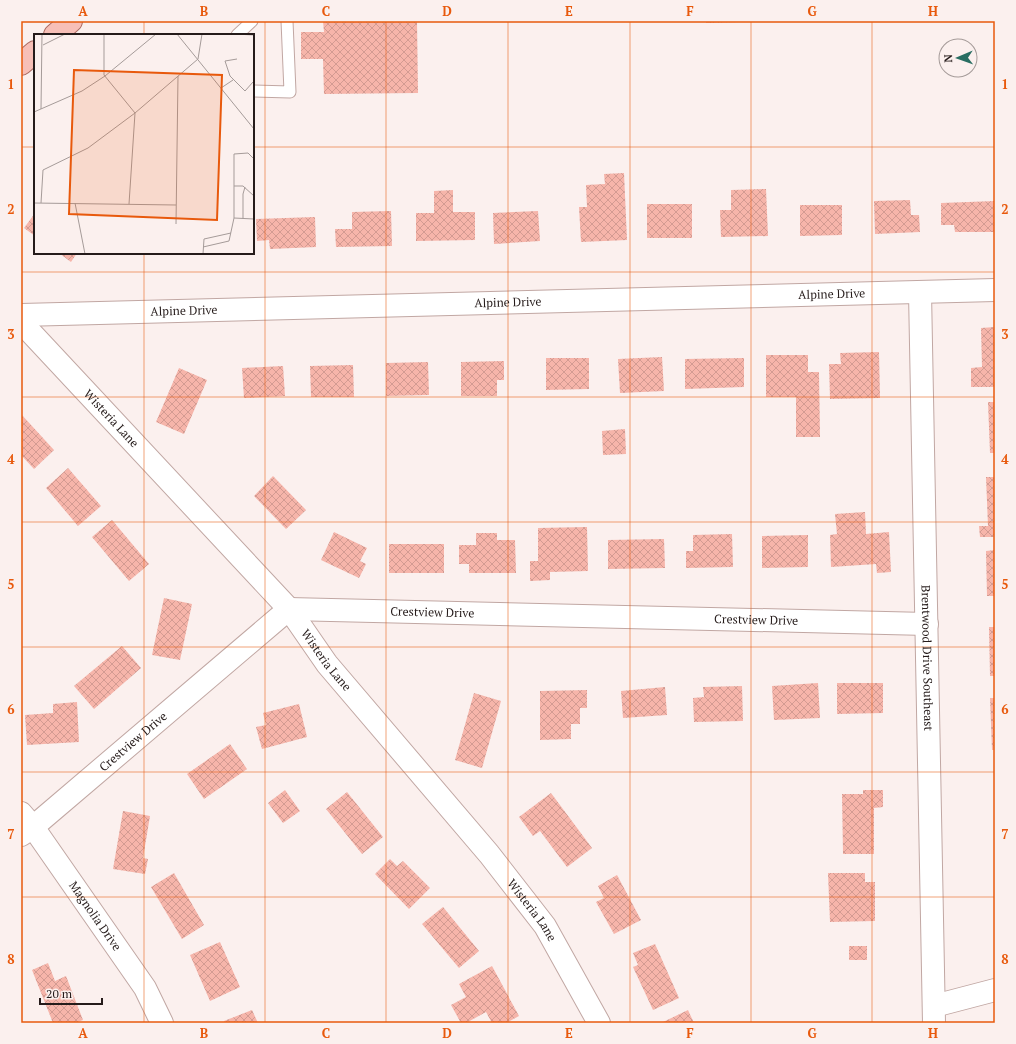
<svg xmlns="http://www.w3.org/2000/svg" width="1016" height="1044" viewBox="0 0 1016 1044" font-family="'PT Serif',serif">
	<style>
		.building { fill: url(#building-cross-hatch) }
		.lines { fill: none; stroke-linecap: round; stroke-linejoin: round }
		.lane-casing { stroke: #c1a7a3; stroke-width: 13 }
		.street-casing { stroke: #c1a7a3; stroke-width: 24 }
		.primary-casing { stroke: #aa6a61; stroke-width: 24 }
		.lane { stroke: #fff; stroke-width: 11 }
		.street { stroke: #fff; stroke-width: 22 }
		.primary { stroke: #f7bfb7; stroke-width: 22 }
		.grid { fill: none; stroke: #e8590c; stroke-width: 1; stroke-opacity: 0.55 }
		.labels { text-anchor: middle; stroke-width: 4; stroke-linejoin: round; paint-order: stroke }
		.street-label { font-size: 12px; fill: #251b1a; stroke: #fbf0ee }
		.inset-road { fill: none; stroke: #a59b99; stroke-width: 1 }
		.view { fill: #e8590c; fill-opacity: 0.15; stroke: #e8590c; stroke-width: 2 }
		.inset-edge { fill: none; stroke: #251b1a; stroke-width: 2 }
		.neatline { fill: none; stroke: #e8590c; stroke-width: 1.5 }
		.grid-label { font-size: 13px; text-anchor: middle; font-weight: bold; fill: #e8590c }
	</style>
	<defs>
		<pattern id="building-cross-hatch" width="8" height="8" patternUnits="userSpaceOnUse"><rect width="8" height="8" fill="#f6b5aa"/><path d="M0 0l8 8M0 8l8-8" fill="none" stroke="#d39b92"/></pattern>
	</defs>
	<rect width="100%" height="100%" fill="#fbf0ee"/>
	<!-- building -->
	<path class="building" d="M323,21h94l1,72 -94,1 -1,-35h-22v-27h23z
		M706,21h33v1l-33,1z
		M624,173l3,67 -46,2 -2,-35h8l-1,-22 19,-1 -1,-10z
		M766,189l2,47 -47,1 -1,-27h11v-20z
		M453,190v22h22v28l-59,1v-28h18v-22z
		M910,200l1,15h8l1,17 -45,2 -1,-33z
		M995,201v31h-40l-1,-7h-13v-22z
		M647,204h45v34h-45z
		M800,205h42v30l-42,1z
		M391,211l1,35 -56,1 -1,-18h17v-17z
		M538,211l2,30 -46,3 -1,-31z
		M35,213v23l-11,-8z
		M315,217l1,30 -46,2 -1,-9 -12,1 -1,-22z
		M59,253h18l-6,9z
		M995,327v60h-24v-19l11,-1 -1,-39z
		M879,352l1,46 -50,1 -1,-35h12l-1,-11z
		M766,355h42v17h11l1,65h-24v-40h-30z
		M662,357l2,34 -44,2 -2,-34z
		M546,358h43v31l-43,1z
		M744,358v29l-59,2v-30z
		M504,361v19h-7v16h-36v-34z
		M428,362l1,33 -43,1v-33z
		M353,365l1,32h-43l-1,-31z
		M283,366l2,30 -41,2 -2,-30z
		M179,368l28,12 -23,54 -28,-12z
		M988,402h7v51h-5z
		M21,414l33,36 -20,19 -13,-14z
		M625,429l1,25 -23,1 -1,-24z
		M68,468l33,38 -23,20 -32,-38z
		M273,476l33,34 -20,19 -32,-33z
		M986,477h9v60h-15l-1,-11h9z
		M865,512l1,22 23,-2 2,40 -14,1 -1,-9 -45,3 -1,-32 7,-1 -2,-20z
		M112,520l37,44 -20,17 -37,-44z
		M587,527l1,44 -38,1v8l-20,1v-20h8v-33z
		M334,532l33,16 -7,13 6,3 -7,14 -38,-18z
		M476,533h21v7h18l1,33h-47v-9h-10v-19h17z
		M732,534l1,33 -47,1v-17h7v-16z
		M808,535v32l-46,1v-32z
		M664,539l1,29 -57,1v-29z
		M389,544h55v29h-55z
		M995,550v46h-8l-1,-45z
		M164,598l28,6 -12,56 -28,-5z
		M989,627h6v49h-5z
		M122,646l19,22 -47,41 -20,-23z
		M818,683l2,35 -46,2 -2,-34z
		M837,683h46v30l-46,1z
		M742,686l1,35 -49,1 -1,-24 11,-1 -1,-10z
		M665,687l2,28 -44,3 -2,-27z
		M587,690v18h-7v16h-9v15l-31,1v-49z
		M474,693l27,8 -19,67 -27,-8z
		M990,698h5v52h-3z
		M77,702l2,40 -52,3 -2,-30 28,-2v-9z
		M299,704l8,33 -45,12 -6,-22 10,-2 -3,-12z
		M230,744l17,25 -43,30 -17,-25z
		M285,790l15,21 -17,12 -15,-20z
		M863,790h20v17l-9,1v46h-31l-1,-60h21z
		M347,792l36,45 -21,17 -36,-45z
		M551,793l41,55 -25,19 -27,-36 -7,5 -14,-19z
		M123,811l27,5 -7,42 5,1 -3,15 -32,-5z
		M390,859l7,7 6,-5 27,27 -21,21 -34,-35z
		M174,873l30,52 -22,14 -31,-52z
		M828,873h37v9h10v39l-45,1z
		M617,875l24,45 -27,14 -18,-32 8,-4 -6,-12z
		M443,907l36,44 -20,17 -37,-44z
		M220,942l20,45 -30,14 -20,-46z
		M655,944l24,54 -26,12 -20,-43 5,-2 -5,-12z
		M849,946h18v14h-18z
		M48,963l7,18 11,-5 17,44 -8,3h-22l-21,-53z
		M492,966l27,50 -13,7h-14l-6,-11 -20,11h-5l-10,-18 15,-8 -7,-13z
		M252,1010l6,13h-33l-1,-2z
		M688,1010l6,13h-33z"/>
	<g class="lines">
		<!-- lane casing -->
		<g class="lane-casing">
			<path id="lane" d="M237,35l15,-14
				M253,91l37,1 -3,-71"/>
		</g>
		<!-- street casing -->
		<g class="street-casing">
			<g id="street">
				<path id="s1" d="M920,292l14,731"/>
				<path id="s2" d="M21,315l974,-25"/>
				<path id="s3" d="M21,322l268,287 38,55 162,190 56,72 54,97"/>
				<path id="s4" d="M21,813l12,14 112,161 17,35"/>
				<path id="s5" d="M21,835l12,-8 256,-218 638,15"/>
				<path d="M934,1006l61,-16"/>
			</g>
		</g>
		<!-- primary casing -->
		<g class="primary-casing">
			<path id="primary" d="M55,35l16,-14
				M21,64l14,-12"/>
		</g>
		<!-- lane -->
		<use href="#lane" class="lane"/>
		<!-- street -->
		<use href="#street" class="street"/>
		<!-- primary -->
		<use href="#primary" class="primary"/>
	</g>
	<!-- grid -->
	<path class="grid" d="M144,21v14M265,21v1002M386,21v1002M508,21v1002M630,21v1002M751,21v1002M872,21v1002M21,147h14M253,147h742M144,253v770M21,272h974M21,397h974M21,522h974M21,647h974M21,772h974M21,897h974"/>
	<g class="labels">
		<!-- street labels -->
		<g class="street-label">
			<text dy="4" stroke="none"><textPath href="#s2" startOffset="811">Alpine Drive</textPath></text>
			<text dy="4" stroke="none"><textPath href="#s2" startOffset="487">Alpine Drive</textPath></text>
			<text dy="4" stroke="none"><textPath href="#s2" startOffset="163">Alpine Drive</textPath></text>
			<text dy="4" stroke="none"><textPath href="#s3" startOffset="132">Wisteria Lane</textPath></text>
			<text dy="4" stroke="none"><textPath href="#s5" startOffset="494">Crestview Drive</textPath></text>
			<text dy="4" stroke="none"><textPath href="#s5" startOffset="818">Crestview Drive</textPath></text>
			<text dy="4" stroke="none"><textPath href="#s1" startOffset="366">Brentwood Drive Southeast</textPath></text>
			<text dy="4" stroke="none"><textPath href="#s3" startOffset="456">Wisteria Lane</textPath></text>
			<text dy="4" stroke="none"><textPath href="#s5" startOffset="146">Crestview Drive</textPath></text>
			<text dy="4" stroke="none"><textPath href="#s3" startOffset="780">Wisteria Lane</textPath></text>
			<text dy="4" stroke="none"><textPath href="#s4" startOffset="127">Magnolia Drive</textPath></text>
		</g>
	</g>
	<!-- overview -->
	<g transform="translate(34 34)">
		<rect width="220" height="220" fill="#fbf0ee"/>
		<path class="inset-road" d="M70,0v41l31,38 -6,91M143,0l77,95M201,0l19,1M9,11l22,-11M203,25l-12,2 5,15 15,15 8,-9M187,54l12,-8M7,75l1,-75M0,78l48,-21 23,-15 51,-42M200,152h9l11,10M0,169l142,2M7,169l2,-33 45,-22 47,-35 63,-54 4,-25M41,169l10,51M200,184v-64l14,-1 6,6M209,185v-25l2,-7M142,190l2,-148M169,213l26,-6 5,-23 20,1M169,220l1,-15 27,-6"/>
		<path class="view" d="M40,36l148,5 -5,145 -148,-6z"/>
		<rect width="220" height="220" class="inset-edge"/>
	</g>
	<!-- border -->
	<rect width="1016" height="1044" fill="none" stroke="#fbf0ee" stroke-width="44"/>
	<!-- north arrow -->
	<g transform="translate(958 58) rotate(268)"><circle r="19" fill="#fbf0ee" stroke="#a59b99"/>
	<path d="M0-3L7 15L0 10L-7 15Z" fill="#296e62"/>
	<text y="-6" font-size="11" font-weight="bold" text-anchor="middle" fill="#251b1a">N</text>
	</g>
	<!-- scale -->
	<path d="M40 998v6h62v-6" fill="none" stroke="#251b1a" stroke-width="2"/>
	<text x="46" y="998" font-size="12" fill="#251b1a" stroke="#fbf0ee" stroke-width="3" paint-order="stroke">20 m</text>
	<rect x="22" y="22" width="972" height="1000" class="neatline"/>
	<g class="grid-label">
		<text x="83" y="16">A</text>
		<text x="204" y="16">B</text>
		<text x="326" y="16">C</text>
		<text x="447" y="16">D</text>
		<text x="569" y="16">E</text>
		<text x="690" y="16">F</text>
		<text x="812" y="16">G</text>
		<text x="933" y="16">H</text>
		<text x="11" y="89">1</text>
		<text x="1005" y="89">1</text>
		<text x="11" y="214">2</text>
		<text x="1005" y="214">2</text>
		<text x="11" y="339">3</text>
		<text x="1005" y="339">3</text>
		<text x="11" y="464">4</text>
		<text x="1005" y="464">4</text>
		<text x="11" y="589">5</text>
		<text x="1005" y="589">5</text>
		<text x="11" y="714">6</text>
		<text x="1005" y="714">6</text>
		<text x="11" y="839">7</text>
		<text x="1005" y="839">7</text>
		<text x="11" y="964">8</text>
		<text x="1005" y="964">8</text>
		<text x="83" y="1038">A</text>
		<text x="204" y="1038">B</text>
		<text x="326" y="1038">C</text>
		<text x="447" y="1038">D</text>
		<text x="569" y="1038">E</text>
		<text x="690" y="1038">F</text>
		<text x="812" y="1038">G</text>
		<text x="933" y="1038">H</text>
	</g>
</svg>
